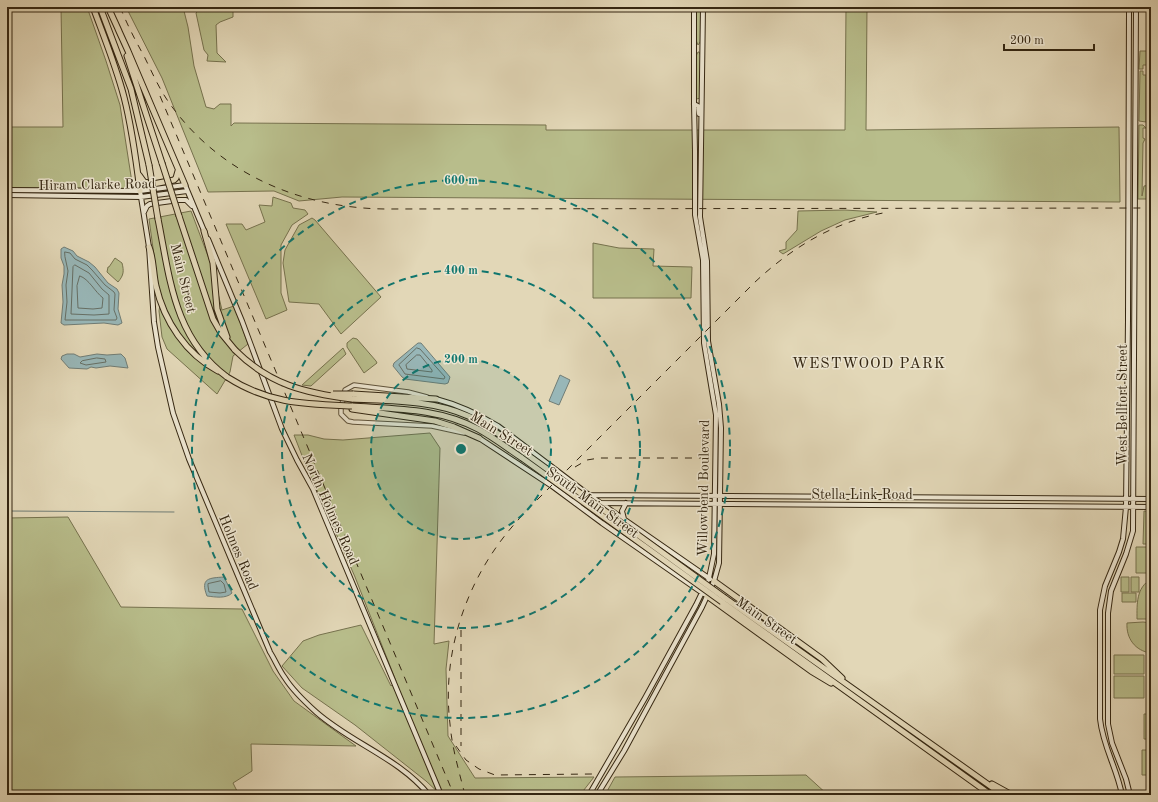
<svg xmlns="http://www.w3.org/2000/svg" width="1158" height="802" viewBox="0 0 1158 802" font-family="'Old Standard TT',serif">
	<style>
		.green { fill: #b8bd8b; stroke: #76724e }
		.water { fill: #98b7b8; stroke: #707d76 }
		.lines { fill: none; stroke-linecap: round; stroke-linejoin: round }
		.shore { stroke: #666f65; stroke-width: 1 }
		.stream { stroke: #707d76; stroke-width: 1 }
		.tertiary-casing { stroke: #60533b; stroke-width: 5.5 }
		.secondary-casing { stroke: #352712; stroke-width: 6 }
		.trunk-casing { stroke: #352712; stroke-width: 7 }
		.tertiary { stroke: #ece5d0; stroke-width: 3.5 }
		.secondary { stroke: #ece5d0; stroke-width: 4 }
		.trunk { stroke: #e2d7b7; stroke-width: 5 }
		.rail { stroke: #352712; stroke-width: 1; stroke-dasharray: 7 7; stroke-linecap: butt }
		.trunk-bridge-casing { stroke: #352712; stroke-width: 7; stroke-linecap: butt }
		.trunk-bridge { stroke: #e2d7b7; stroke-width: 5 }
		.ring { fill: none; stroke: #0f766e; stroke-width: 2; stroke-dasharray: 7 5 }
		.labels { text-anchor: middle; stroke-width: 3; stroke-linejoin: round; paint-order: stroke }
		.street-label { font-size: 14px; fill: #352712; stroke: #ece5d0 }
		.neighbourhood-label { font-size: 15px; letter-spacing: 1px; fill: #352712; stroke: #ece5d0 }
		.centre { fill: #0f766e; stroke: #ece5d0; stroke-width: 2 }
		.ring-label { font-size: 12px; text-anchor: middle; font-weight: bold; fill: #0f766e; stroke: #ece5d0; stroke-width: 3; stroke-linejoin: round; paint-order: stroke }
	</style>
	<rect width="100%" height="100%" fill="#e2d7b7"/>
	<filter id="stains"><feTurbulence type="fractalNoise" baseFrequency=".005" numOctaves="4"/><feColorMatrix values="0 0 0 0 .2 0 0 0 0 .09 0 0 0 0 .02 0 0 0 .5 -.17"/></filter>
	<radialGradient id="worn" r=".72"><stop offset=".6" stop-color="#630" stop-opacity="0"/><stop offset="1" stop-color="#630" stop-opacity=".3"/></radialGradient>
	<!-- green -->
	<path class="green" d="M61,7h26l19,54 14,44 13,84 -126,-1v-61h56z
		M126,7h57l5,20 6,39 12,41 8,2 6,-5h11v22l3,-3 312,2v5h299l1,-123h21l-1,123 253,-3 1,75 -778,-5 -43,4 -25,-10 -66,1 -46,-114z
		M201,7h32v10l-13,5 -4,3 1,28 9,9 -19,-1 1,-6 -4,-5 -8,-37z
		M696,7h5v34l-3,4 -2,-5z
		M1140,51h9v11h-2v3h-4v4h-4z
		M698,52h1l2,4 -1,41 -2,2 -2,-1 -1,-5 1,-37z
		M1140,71h3v4h3v47l-7,-1z
		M1139,125h4l3,3h-3v10l2,1 -2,4 -1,53 2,-10 7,-1v14h-13z
		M273,197l18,6 2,5 12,2 3,4 -16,11 -11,20v48l6,17 -21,9 -40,-95h16l4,6 19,-8 -6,-17 13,1z
		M845,210l32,2 -32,8 -24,11 -38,23 -4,-3 7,-2v-7l11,-12 1,-19z
		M191,211l20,53 11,46 12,-4 14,38 -15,12 -3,16 -13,22 -50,-45 -5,-12 -3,-26 2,-14 -4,-20 -8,-58z
		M312,218l3,2 66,77 -40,37 -22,-30 -30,-2 -6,-39 2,-13 14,-25z
		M593,243l26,5 35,1 -1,17 39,1 -1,31h-98z
		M115,258l7,5c2,8 2,12 -4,19l-11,-10 1,-5h1z
		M353,338l4,1 19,22 1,2 -13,10 -17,-26v-4z
		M343,348l3,6 -35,32 -9,-1z
		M430,433l10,15 -6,196 15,-3 -3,28 2,67 27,42 119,-1 -14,18h-139l-15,-14 -71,-56 -53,-37 -20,-22 21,-25 16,-6 42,-10 30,61 5,-5 -41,-104 -54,-124 -7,-18h14l16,4 19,1z
		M1144,511l7,1v32h-8z
		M68,517l53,90 121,2 31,62 21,30 62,45 -105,-2 1,27 -19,12 6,12h-232v-277z
		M1136,547h15v26h-15z
		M1121,577h8v15h-8z
		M1131,577h8v15h-8z
		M1151,579v40h-14c0,-15 -1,-31 14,-40z
		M1122,593h14v9h-14z
		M1143,622l8,1v30c-16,-2 -25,-15 -24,-30z
		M1114,655h30v19h-30z
		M1114,676h30v22h-30z
		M1144,714h7v25h-7z
		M1142,750h9v25h-9z
		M806,775l22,20h-223l10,-18z"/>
	<!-- water -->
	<path class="water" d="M64,247l9,4 4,5 12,6 6,5 13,16 9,6 2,4 -1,16 4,14 -4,2 -14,-2 -40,2 -3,-2 2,-21 -1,-17 2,-11v-8l-3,-8v-9z
		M418,343h3l29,34 -2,6 -3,1 -40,-5 -3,-2 -9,-11 1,-3z
		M67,354h7l6,3 17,-3 10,1 14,-1 4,4 3,10 -18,-2 -14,2 -5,-1 -4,2 -18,-1 -8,-9 1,-3z
		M560,375l10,5 -11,25 -10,-4z
		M224,577l8,16c-6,6 -17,4 -25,3 -7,-18 2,-18 17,-19z"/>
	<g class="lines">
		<!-- shore -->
		<path class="shore" d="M65,252l5,1 5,6 12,6 5,5 13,15 9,7 1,2 -1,16 3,8 -1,2h-51l2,-18 -1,-17 2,-14 -3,-14z
			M75,265l14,8 13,16 7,6v19l-15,1 -23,-1 2,-47z
			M80,276c9,3 15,16 23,22l-1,10 -9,1 -15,-1 -1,-22z
			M417,348l3,1 25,28 -1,2 -39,-5 -6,-9z
			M417,355h3l12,15v2l-25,-3 -1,-4z
			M97,358l8,1 1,3 -20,3 -6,-2 2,-2z
			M221,581l3,3 2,8 -6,1 -11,-1 -1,-6v-2z"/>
		<!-- stream -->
		<path class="stream" d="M7,511l167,1"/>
		<!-- tertiary casing -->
		<g class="tertiary-casing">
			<path id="tertiary" d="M427,397l-19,-5 -54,-7 -9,5 -4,19v5l7,7 5,1 79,4 32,7"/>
		</g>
		<!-- secondary casing -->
		<g class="secondary-casing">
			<path id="secondary" d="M694,104l4,2 1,8
				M7,190l133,1 45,-6 20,48
				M140,191l9,56 5,75 4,25 15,66 16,46 81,193c5,8 9,18 15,26 8,13 20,24 31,34 35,31 83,46 113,83
				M7,195l134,2 46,-6
				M144,212l3,-6 3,-2 29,-4h7l6,6
				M208,239l34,82 40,108 15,31 16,29 128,306
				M436,399c23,6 42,15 62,27l91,69 121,84
				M479,438l73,48 50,37 102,71
				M589,495l562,4
				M573,501l11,2
				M593,503l558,4
				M624,519l-2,-8 4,-8
				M589,795l56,-97 51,-93 13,-27 5,-24 2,-139 -12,-72 -1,-83 -8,-45v-64l-1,-47v-97
				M597,795l27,-44 78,-144 12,-26 5,-18 2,-135 -2,-24 -11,-63 -1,-80 -7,-44 3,-210
				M1122,795c-5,-27 -19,-48 -22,-76v-109l5,-24 14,-34 4,-13 3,-32 2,-187 1,-313
				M1130,795l-4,-16 -14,-36 -4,-19v-111l3,-22 15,-37 7,-23 3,-524"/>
		</g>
		<!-- trunk casing -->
		<g class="trunk-casing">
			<path id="trunk" d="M93,7c11,30 23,59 31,90 8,31 12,62 16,94
				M100,7l31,82 18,76
				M108,7l11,24
				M118,29l10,22 57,134
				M127,56l35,107
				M139,175l5,7 9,2 21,-4 2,-2 2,-7
				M179,216l34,103 8,14 14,17
				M158,219c12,60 16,119 69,158
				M204,231l9,32 4,46 10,28
				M149,247c5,13 4,26 7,39 8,35 30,68 62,85
				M353,394l83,5
				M352,399c39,2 80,1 116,17 21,9 38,24 57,37
				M352,406c43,3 87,2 126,23 15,8 29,19 44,29
				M352,409l83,12 19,6 25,11
				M714,581l108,78 20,19
				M707,596l104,75 20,12
				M725,598l278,197
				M722,602l269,193
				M992,784l20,11"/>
		</g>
		<!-- tertiary -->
		<use href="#tertiary" class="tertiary"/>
		<!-- secondary -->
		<use href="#secondary" class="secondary"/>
		<!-- trunk -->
		<use href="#trunk" class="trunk"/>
		<!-- rail -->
		<path class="rail" d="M120,7c7,17 15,33 24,49 8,16 15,33 26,48 50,70 131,104 215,105l766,-1
			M160,96l294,699
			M575,467l12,-7 12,-2h112
			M461,630v116
			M456,746l10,14 13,9 16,6 97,-1
			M465,795c-6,-24 -13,-47 -15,-71 -8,-66 13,-134 53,-186 13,-17 28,-32 43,-47l208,-208c38,-36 83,-63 135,-71"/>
		<!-- trunk-bridge casing -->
		<g class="trunk-bridge-casing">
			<path id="trunk-bridge" d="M162,163l17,53
				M149,165l9,54
				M235,350c35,35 70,43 117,49
				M227,377c42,27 77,27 125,29
				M333,394h20
				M525,453l200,145
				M522,458l200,144"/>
		</g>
		<!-- trunk-bridge -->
		<use href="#trunk-bridge" class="trunk-bridge"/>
	</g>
	<!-- distance rings -->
	<circle cx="461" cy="449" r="90" fill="#0f766e" fill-opacity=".12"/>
	<g class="ring">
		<circle cx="461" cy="449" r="90"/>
		<circle cx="461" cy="449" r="179"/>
		<circle cx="461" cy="449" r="269"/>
	</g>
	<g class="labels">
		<!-- street labels -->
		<g class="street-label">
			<text transform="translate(97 184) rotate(-1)" y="5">Hiram Clarke Road</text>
			<text transform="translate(184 278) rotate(76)" y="5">Main Street</text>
			<text transform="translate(1122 405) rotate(-90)" y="5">West Bellfort Street</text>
			<text transform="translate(502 433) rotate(32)" y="5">Main Street</text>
			<text transform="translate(703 488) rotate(-89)" y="5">Willowbend Boulevard</text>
			<text x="862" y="499">Stella Link Road</text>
			<text transform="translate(593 502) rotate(36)" y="5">South Main Street</text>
			<text transform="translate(331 509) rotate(66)" y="5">North Holmes Road</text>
			<text transform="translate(239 552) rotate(67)" y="5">Holmes Road</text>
			<text transform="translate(767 620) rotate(35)" y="5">Main Street</text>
		</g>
		<!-- neighbourhood labels -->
		<g class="neighbourhood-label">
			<text x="869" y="368">WESTWOOD PARK</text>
		</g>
	</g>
	<circle cx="461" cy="449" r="6" class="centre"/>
	<g class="ring-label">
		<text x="461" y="184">600 m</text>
		<text x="461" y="274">400 m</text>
		<text x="461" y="363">200 m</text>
	</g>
	<!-- margin -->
	<rect width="1158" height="802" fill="none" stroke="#e2d7b7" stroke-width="24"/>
	<rect x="8" y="8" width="1142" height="786" fill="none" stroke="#352712" stroke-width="2"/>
	<rect x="12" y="12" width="1134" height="778" fill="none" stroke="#352712"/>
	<!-- scale -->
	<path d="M1004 44v6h90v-6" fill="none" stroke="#352712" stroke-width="2"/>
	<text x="1010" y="44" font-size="12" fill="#352712" stroke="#ece5d0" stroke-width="3" paint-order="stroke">200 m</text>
	<rect width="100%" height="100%" filter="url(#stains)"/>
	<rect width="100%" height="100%" fill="url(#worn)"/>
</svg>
